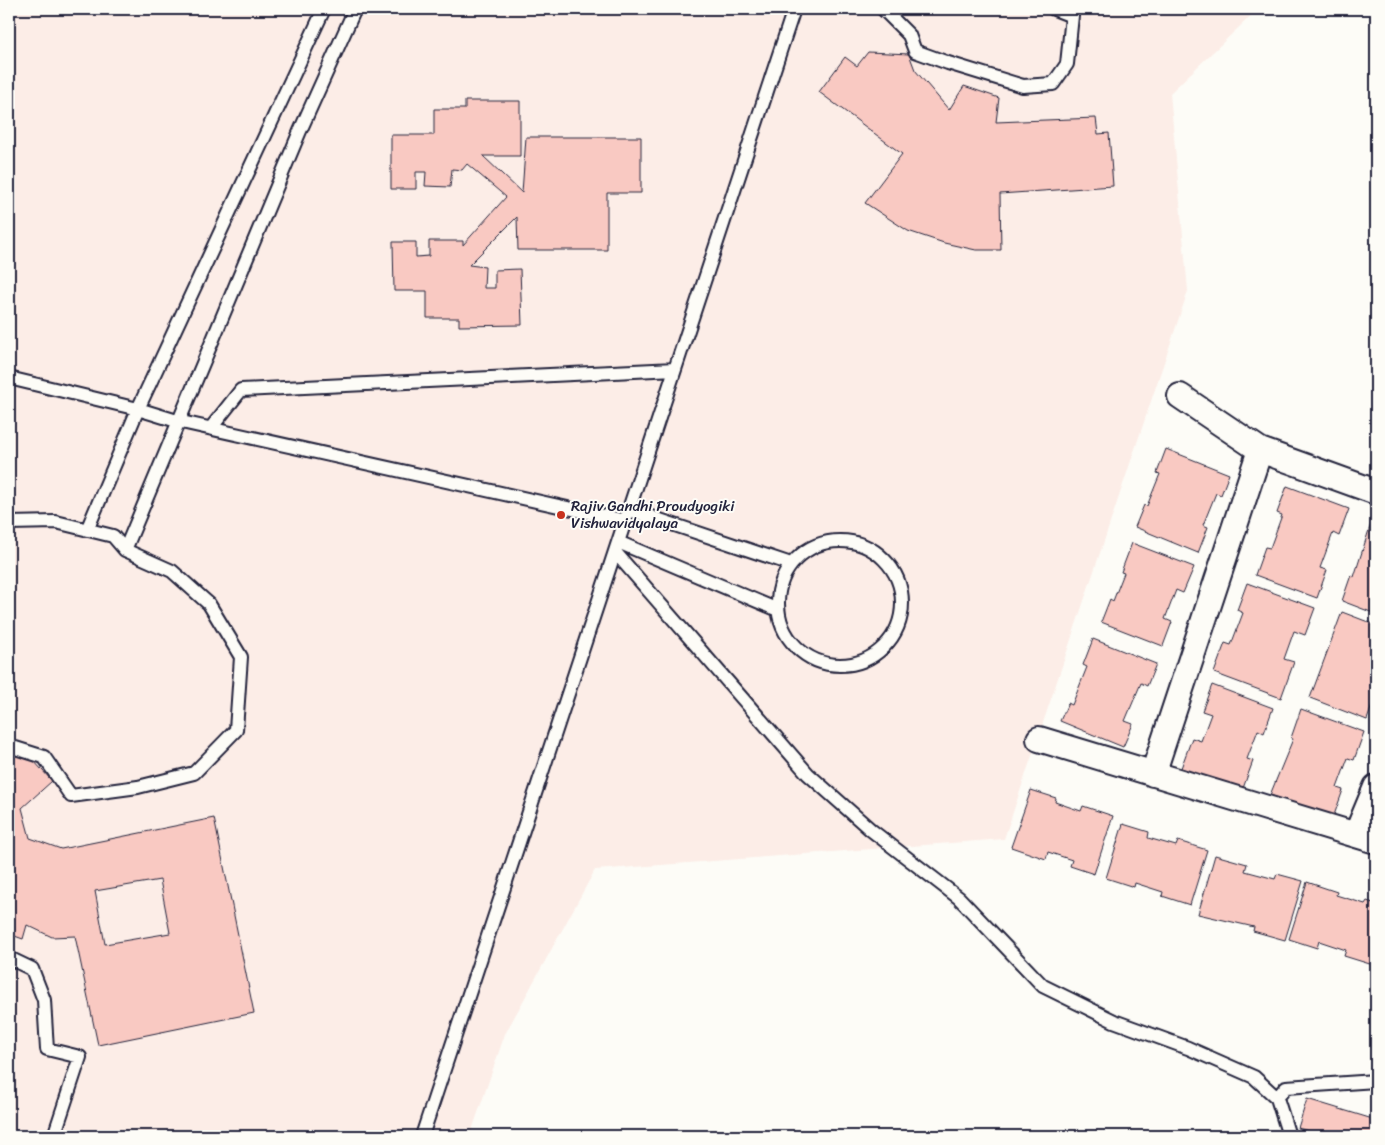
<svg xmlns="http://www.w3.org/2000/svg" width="1385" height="1145" viewBox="0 0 1385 1145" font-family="Sriracha,sans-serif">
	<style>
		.built { fill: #fcede7 }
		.building { fill: #f9c9c2; stroke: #22223b; fill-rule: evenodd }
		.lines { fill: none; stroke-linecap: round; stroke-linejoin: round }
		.lane-casing { stroke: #22223b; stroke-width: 16 }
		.street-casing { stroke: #22223b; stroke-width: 28 }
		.lane { stroke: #fdfcf7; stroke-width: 12 }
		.street { stroke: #fdfcf7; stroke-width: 24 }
		.poi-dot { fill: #c8321e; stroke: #fdfcf7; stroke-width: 2 }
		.labels { text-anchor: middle; stroke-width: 4; stroke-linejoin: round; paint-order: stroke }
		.poi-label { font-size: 15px; fill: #22223b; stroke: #fdfcf7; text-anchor: start }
	</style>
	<rect width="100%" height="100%" fill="#fdfcf7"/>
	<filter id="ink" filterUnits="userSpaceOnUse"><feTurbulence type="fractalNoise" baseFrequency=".02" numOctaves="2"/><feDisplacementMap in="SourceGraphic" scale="10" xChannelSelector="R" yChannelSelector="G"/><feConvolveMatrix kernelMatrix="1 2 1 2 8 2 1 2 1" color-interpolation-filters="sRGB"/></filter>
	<g filter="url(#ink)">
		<!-- built -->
		<path class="built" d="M9,9h1249l-88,84 18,198 -184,548 -409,31 -90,164 -35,102h-461z"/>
		<!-- building -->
		<path class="building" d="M868,52l41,2 6,16 34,40 15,-24 35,12 -3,24 100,-4 2,16 11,-1 4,53 -113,8 1,56h-25l-32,-7 -36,-12 -43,-28 37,-49 -83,-62 26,-35 12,9z
			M465,101h55v55h-37l39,37 4,-56h115v56h-34v57h-89l-1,-33 -48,48 16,2 -1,21h11v-18l25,-1 2,56 -63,1v-8h-32v-27h-33l-1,-49h23v15l13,-1v-15h34v4l43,-48 -39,-33 -5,6 -10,-1 -2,18 -25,-1 1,-14h-10v17h-25v-54h43v-26h31z
			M1166,449l63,25 -8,21 -5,-2 -13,32 5,2 -10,26 -63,-26 9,-22 3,1 13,-32 -3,-1z
			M1287,486l62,23 -10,27 -6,-3 -13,35 7,2 -10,28 -62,-23 10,-28 5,1 12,-33 -5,-2z
			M1375,511h1v103l-34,-13 9,-26 3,2z
			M1132,543l62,24 -11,26 -7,-3 -11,29 7,3 -9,24 -62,-24 9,-23 3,2 11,-28 -3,-1z
			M1247,583l68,25 -10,27 -11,-4 -10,28 10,3 -13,36 -67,-25 11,-30 6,2 12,-32 -6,-3z
			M1342,612l34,13v47l-5,14 5,2v6l-9,26 -57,-22z
			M1093,639l63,25 -9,22 -6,-3 -16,38 8,3 -10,23 -63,-26 8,-18 4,2 15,-38 -4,-2z
			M1212,685l61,23 -9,25 -6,-3 -11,29 6,2 -11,30 -61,-23 11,-30 9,3 10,-27 -9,-3z
			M1301,709l63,23 -10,28 -6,-2 -11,30 6,2 -10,28 -63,-23 23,-56 -2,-1z
			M9,748l24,12 19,21 -30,27 8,30 31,11 153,-31 40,195 -156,32 -23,-109 -23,1 -25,-12 -4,14 -14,-5zM160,880l10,53 -65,11 -10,-53z
			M1031,790l25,8 -1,4 26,9 2,-5 30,10 -19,58 -24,-8 2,-6 -24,-8 -2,7 -35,-12z
			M1123,824l26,8 -1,6 28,8 2,-5 29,9 -17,55 -28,-9 1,-4 -28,-9 -1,4 -28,-9z
			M1215,855l32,9 -2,7 30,8 2,-5 26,7 -18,59 -32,-9 1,-4 -56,-13z
			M1307,882l30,10 -1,3 29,9 2,-3 9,3v51l-3,10 -29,-9 2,-6 -27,-9 -2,7 -28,-9z
			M1307,1099l69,21v16h-51l-27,-8z"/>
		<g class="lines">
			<!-- lane casing -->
			<g class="lane-casing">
				<path id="lane" d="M883,9l26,26 6,16 33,12 75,23 30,-2 14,-20 5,-48 -18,-7
					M9,378l129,31 39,12 449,100
					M211,428l30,-38 434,-21
					M630,510l161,54
					M9,523l47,-1 57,14 12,14 47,21 37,33 32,53 -5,73 -42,43 -56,14 -67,9 -27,-39 -35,-11
					M87,530l51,-121 186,-400
					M778 603a62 62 0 1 1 124 0a62 62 0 1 1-124 0Z
					M618,542l160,68
					M125,550l175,-419 55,-122
					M615,552l193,222 63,56 88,68 84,88 71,35 74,27 66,29 23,21 12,38
					M9,958l23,11 12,31 3,49 33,8 -26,79
					M1277,1098l9,-11 90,-6
					M422,1136l372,-1127"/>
			</g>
			<!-- street casing -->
			<g class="street-casing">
				<path id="street" d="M1180,396l80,54 116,42
					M1039,739l337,102
					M1153,774l107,-324
					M1356,835l20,-48"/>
			</g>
			<!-- lane -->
			<use href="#lane" class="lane"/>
			<!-- street -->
			<use href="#street" class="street"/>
		</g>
	</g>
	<!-- markers -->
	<circle class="poi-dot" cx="561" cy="515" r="5"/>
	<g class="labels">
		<!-- poi labels -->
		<g class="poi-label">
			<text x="571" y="511">Rajiv Gandhi Proudyogiki<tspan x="571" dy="17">Vishwavidyalaya</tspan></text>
		</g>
	</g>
	<!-- margin -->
	<rect width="1385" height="1145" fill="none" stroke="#fdfcf7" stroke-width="30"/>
	<rect x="15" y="15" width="1355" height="1115" fill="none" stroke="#22223b" stroke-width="2" filter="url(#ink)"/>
</svg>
